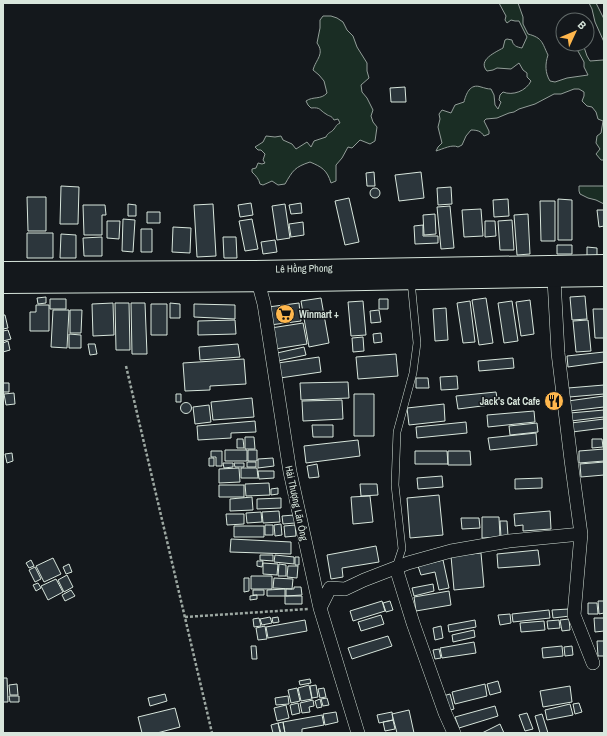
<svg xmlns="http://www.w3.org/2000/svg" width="607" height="736" viewBox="0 0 607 736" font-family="'Archivo Narrow',sans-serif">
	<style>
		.green { fill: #1a2d24; stroke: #939e99 }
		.building { fill: #2c363c; stroke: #d8e6dc }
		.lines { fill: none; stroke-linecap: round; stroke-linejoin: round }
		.service-casing { stroke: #d8e6dc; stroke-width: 8 }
		.minor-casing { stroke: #d8e6dc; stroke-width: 14 }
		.tertiary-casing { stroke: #d8e6dc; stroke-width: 18 }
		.path { stroke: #9da8a2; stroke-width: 2.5; stroke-dasharray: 3 2; stroke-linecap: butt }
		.service { stroke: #14181c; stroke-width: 7 }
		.minor { stroke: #14181c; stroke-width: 13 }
		.tertiary { stroke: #14181c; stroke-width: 16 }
		.labels { text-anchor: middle; stroke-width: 3; stroke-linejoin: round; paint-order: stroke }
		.street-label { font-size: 10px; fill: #d8e6dc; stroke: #14181c }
		.poi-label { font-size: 10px; font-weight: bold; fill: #d8e6dc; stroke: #14181c; text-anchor: start }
	</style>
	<rect width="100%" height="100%" fill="#14181c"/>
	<!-- green -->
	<path class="green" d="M499,3h19l5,14v7l5,10c15,4 14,9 20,21 -3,9 -3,18 2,26l5,1 12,-4 21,-3 -4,-8v-5l-10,-18h9l4,12 3,5 13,-1 1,-1v101h-3l-5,-6 4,-5 -4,-6 1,-7 4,-3 2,-12 -5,-2 -2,-7 -4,-5 -5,-1 -5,-5 2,-5v-4l-5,-3h-5l-13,5h-7l-19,10 -16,5 -5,3 -5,1 -12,5 -11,1 -2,2 5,10v3l-5,2c-3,-5 -7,-6 -13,-6l-5,6 -4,9 -4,2c-6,-3 -15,2 -22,4l2,-4 4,-4 -4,-16 2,-8 -1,-5 3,-4 9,3 4,-8 9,-3c2,-8 6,-19 17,-15 4,1 6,2 10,2l3,6 1,10 3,4 3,-7 -2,-2 1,-5 3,-3c10,4 23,-1 28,-11l-4,-4v-4l-4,-3 -4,-7 -8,6 -14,-1 -4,2 -6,1c-10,-11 9,-19 16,-23l2,-8 2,-1 5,1c1,6 5,7 10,8l5,-11 -8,-16h-4l-4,-1 -4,3 -2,-3 1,-4z
		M589,3h7l8,16v23l-9,-20 -3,-13z
		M323,16h8l6,2 6,4 4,8 6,6 4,11 10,16v8l2,7 -8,7 1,7 5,6 6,12 -2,6 2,6 4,5 -2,14 -5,3 -10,-4 -8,8 -4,-1 -6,11 -6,7v16l-5,2c-4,-13 -9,-16 -21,-21 -15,5 -17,8 -25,22l-7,1 -6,-4 -9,4 -3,-1c-1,-5 -4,-8 -8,-12v-3l4,-1 2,-5 4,1 3,-1 -2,-3 2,-6 -4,-4h-3l-3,-3 8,-5 3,-6 9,1 6,-1 2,4 9,4 4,5 11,-7 4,5 3,-6 12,-4c2,-5 5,-4 8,-8 3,-4 2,-4 6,-6l-2,-4 -4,1c-3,-5 -4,-3 -8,-6 -7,-4 -5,-7 -15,-6l-3,-3 -2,-4c7,-5 15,-1 21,-8l-3,-12 -5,-6 -6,-5c3,-11 12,-16 4,-27l3,-15v-8z
		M579,186h25v18l-8,-4 -8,-2 -8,-4 -1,-3z"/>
	<!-- building -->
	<path class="building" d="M405,87l1,15h-15l-1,-14z
		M374,172l1,14h-8l-1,-13z
		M421,172l3,26 -25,3 -4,-26z
		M61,186l18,1 -1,37h-18z
		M451,187l1,17 -14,1 -1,-17z
		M370 193a5 5 0 1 1 10 0a5 5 0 1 1-10 0Z
		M27,197h19v34h-18z
		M349,198l10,44 -14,3 -10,-44z
		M508,199l1,17 -15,1 -1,-17z
		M558,199l14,1v40h-14z
		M540,201h15v40h-14z
		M251,203l2,12 -13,2 -2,-12z
		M301,203l1,10 -11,1 -2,-9z
		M128,204l8,1v11h-8z
		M213,204l3,52 -19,1 -3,-52z
		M285,204l5,34 -13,2 -5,-34z
		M83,205h22l1,10h-4v20h-18z
		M450,206l4,42 -13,1 -4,-42z
		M481,209l2,27 -19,1 -2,-27z
		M597,210h7v16l-5,1z
		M147,212h13v11h-13z
		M435,214l1,20 -12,1 -1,-20z
		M528,214l2,40 -13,1 -3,-40z
		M123,219l12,1 -2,32 -11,-1z
		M252,219l6,30 -13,2 -6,-30z
		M512,220l2,30h-14l-2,-29z
		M107,221h13l-1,18 -12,-1z
		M485,221h10l1,15 -11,1z
		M303,222l1,13 -13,2 -2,-13z
		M423,225v11h15v7l-23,1 -1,-18z
		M173,227l18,1 -1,25 -18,-1z
		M141,229h11v23h-11z
		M27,233h26v25h-26z
		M61,234l15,1v23h-16z
		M102,237v19h-18l-1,-18z
		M223,237h13l1,21h-13z
		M275,240l2,12 -14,2 -2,-12z
		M557,245h15v9h-15z
		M587,247l10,1v10h-10z
		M585,296l2,23 -15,1 -2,-23z
		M46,297v6l-8,1 -1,-6z
		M321,298l8,45 -20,4 -8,-46z
		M486,298l7,45 -14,2 -7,-45z
		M50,299h16v10h-16z
		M379,299h9v10h-9z
		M530,300l4,34 -13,2 -5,-34z
		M363,301l3,34 -15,1 -3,-34z
		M470,301l5,41 -12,1 -6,-40z
		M512,301l6,40 -14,2 -6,-40z
		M113,303l1,32 -21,1 -1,-32z
		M115,303h14l1,47h-14z
		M131,303h14l2,51h-15z
		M170,303l10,1v14h-10z
		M299,303l2,18 -31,4 -2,-18z
		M151,304h16v31h-16z
		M194,304l41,1v14l-41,-2z
		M36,305h13v26h-19v-19h6z
		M446,308l2,32 -13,1 -2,-32z
		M593,309h11v29h-9z
		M53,310h16l-2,38 -16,-1z
		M70,310h12l-1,23h-11z
		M379,310l2,12 -10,1 -1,-12z
		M3,315h2l3,13 -5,1z
		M235,320l1,14 -38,1v-14z
		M588,320l3,31 -15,1 -3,-31z
		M303,323l4,21 -32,5 -4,-21z
		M8,330l3,9 -8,2v-10z
		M381,333l1,9 -8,1 -1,-9z
		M69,334l12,1v13h-12z
		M363,337l1,14 -11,1 -1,-14z
		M8,341l2,9 -7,2v-9z
		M88,344h7l2,10 -7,1z
		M238,344l2,13 -40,3 -1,-13z
		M304,347l2,8 -28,6 -1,-8z
		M604,352v10l-36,5 -1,-11z
		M396,354l2,22 -40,3 -2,-22z
		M319,357l2,15 -41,6 -2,-15z
		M513,358l1,10 -35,3 -1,-10z
		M244,359l2,25 -36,2v4l-25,1 -2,-28z
		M457,376l1,13 -17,1 -1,-13z
		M416,378h12l1,10h-13z
		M348,382l1,16 -48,2 -1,-17z
		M3,383h6v9h-6z
		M604,385v9l-35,3 -1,-9z
		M496,392l2,12 -40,5 -2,-13z
		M14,393l1,11 -9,1 -2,-11z
		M176,394h5v8h-5z
		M354,394h20v42h-20z
		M604,396v11l-34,4 -2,-10z
		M252,398l2,19 -41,3 -2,-18z
		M342,400l1,19 -40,2 -1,-20z
		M180.5 408a5.5 5.5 0 1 1 11 0a5.5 5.5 0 1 1-11 0Z
		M444,404l1,17 -36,4 -2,-17z
		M209,405l2,17 -16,2 -2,-17z
		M604,410v7l-33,4 -1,-8z
		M534,411l1,11 -47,5 -1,-12z
		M604,419v9l-32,4 -1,-9z
		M255,421l1,11 -25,1v5l-33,2 -1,-14z
		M466,422l1,11 -50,5 -1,-11z
		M537,423l1,9 -28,3 -1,-9z
		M312,425h21v12h-20z
		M536,433l1,12 -47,5 -2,-12z
		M245,437h9l1,12h-10z
		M237,439h6l1,9h-7z
		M592,439h10l1,8 -11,1z
		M358,440l2,16 -54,7 -2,-17z
		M604,449v12l-25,2v-12z
		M225,450h22v11h-22z
		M248,450h9v11h-9z
		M211,451h11v15h-6v-9h-5z
		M415,451h32l1,13h-33z
		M448,451h22l1,14h-23z
		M12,453l1,8 -6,2 -2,-9z
		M209,458h5v8h-5z
		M273,458l1,8 -16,2v-9z
		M247,462h9v5h-9z
		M604,462v13l-23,2 -1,-13z
		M223,463h10v4l-9,1z
		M234,463h10v4h-9z
		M317,464l2,13 -10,1 -2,-12z
		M239,468l1,14 -21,1v-14z
		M241,468h16l1,10h-17z
		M258,471h16v7l-15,1z
		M442,476l1,11 -25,2 -1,-11z
		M542,478v10l-27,1v-10z
		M269,483l1,12 -24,1 -1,-12z
		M360,484h17l1,11 -17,1z
		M219,485h25v12h-25z
		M278,488v6l-7,1v-6z
		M439,495l4,40 -33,3 -3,-40z
		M370,496l3,26 -20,2 -2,-27z
		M252,497l1,13 -23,1v-12z
		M281,498v10l-24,1v-10z
		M279,511l1,11 -17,1 -1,-11z
		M550,511l1,18 -28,2v-6l-8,1 -1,-12z
		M261,512l1,10 -15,1 -1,-10z
		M226,514h18v10l-17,1z
		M294,515l1,8 -12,1 -1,-8z
		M482,517h17l1,20 -18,1z
		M461,518h18l1,10 -18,1z
		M500,521h7l1,15 -7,1z
		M281,524l1,11 -7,1 -1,-11z
		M265,525h8v10h-8z
		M295,525l1,11 -11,1 -1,-11z
		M234,526h30v11h-30z
		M231,539l60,3v12l-61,-2z
		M376,546l3,16 -37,6 1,9 -12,2 -4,-24z
		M538,550l2,15 -42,3 -1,-14z
		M481,553l3,34 -30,3 -3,-34z
		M260,555h13v6l-13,-1z
		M275,555l19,2v7l-20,-2z
		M295,557h4v8h-4z
		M53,558l8,16 -17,8 -8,-16z
		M31,560l3,6 -5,2 -3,-5z
		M443,560l6,28 -10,2 -4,-18 -14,3 -3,-9z
		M257,561h6l-1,6 -5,-1z
		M263,563l15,1 -1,11 -14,-1z
		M69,564l3,8 -6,2 -3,-7z
		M279,564l7,1v11h-8z
		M288,566h10l-1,12 -10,-1z
		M35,567l6,12 -6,3 -6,-12z
		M67,575l6,12 -9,5 -6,-12z
		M251,576h21v13h-21z
		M244,578h5v13l-5,1z
		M274,578l19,1 -1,10 -19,-1z
		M56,579l7,13 -15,8 -7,-14z
		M38,583l3,5 -5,3 -3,-6z
		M433,584l1,7 -20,5 -2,-8z
		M294,587h7l1,8 -16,1v-7h8z
		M285,589v7h-18v-6z
		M71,590l4,6 -10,5 -3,-6z
		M253,590h11v5h-11z
		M449,591l2,14 -35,6 -2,-14z
		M257,595v4l-7,1v-4z
		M285,596h17v8h-17z
		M382,601l3,10 -32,10 -3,-10z
		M390,601l3,9 -7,2 -3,-9z
		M598,601h6v12l-5,1z
		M588,603h9l1,11h-10z
		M569,609l1,7 -17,2 -1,-8z
		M549,610l1,8 -37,4 -1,-8z
		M510,614l1,9 -11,2 -2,-10z
		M381,615l3,9 -23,7 -3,-9z
		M270,617l2,6 -10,2 -2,-6z
		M278,617l1,5 -6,1 -1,-5z
		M259,618l2,8 -7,1 -1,-8z
		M594,618h10v13l-9,1z
		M569,619l1,11 -8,1 -2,-11z
		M305,620l2,11 -39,7 -2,-11z
		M475,620l1,7 -27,5 -1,-7z
		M559,620l1,8 -12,1 -1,-8z
		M544,621l1,9 -24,2 -1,-9z
		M265,626l2,13 -9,1 -2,-12z
		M441,626l2,12 -8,2 -2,-12z
		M474,630l1,7 -22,5 -1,-7z
		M388,636l4,10 -40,13 -4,-11z
		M597,641h7v15h-6z
		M474,642l2,11 -34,5 -2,-10z
		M251,646h5l1,13h-5z
		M562,646l1,10 -20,2 -1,-10z
		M572,646l1,9 -8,1 -1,-9z
		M439,649l2,9 -6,1 -2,-9z
		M3,678h4l1,24h-5z
		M310,679l1,4 -11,2 -1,-4z
		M498,681l3,11 -11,3 -3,-11z
		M17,684l1,11h-8l-1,-10z
		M485,684l2,12 -32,8 -3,-12z
		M309,685l3,14 -11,2 -3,-13z
		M316,685l2,12 -6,1 -2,-12z
		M570,686l2,16 -29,5 -3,-16z
		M297,688l3,13 -9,2 -3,-13z
		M324,688l2,9 -6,1 -2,-9z
		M165,694l2,7 -17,5 -2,-8z
		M450,694l4,15 -7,2 -4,-15z
		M9,696h10v6h-9z
		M288,696l1,8 -13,1 -1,-7z
		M327,698l2,7 -6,1 -2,-7z
		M320,699l2,8 -5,1 -2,-7z
		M313,700l1,6 -5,1 1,5 -8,1 -2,-10z
		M298,703l2,10 -8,2 -2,-10z
		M579,703l3,9 -7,2 -2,-10z
		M570,704l3,11 -26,5 -2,-10z
		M286,705l3,13 -12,3 -3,-13z
		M495,706l3,10 -39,12 -4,-11z
		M175,708l5,19 -23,6h-15l-4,-16z
		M409,710l5,23h-17l-5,-19z
		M336,712l2,10 -13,3 -2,-11z
		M392,712l1,8 -14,3 -2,-8z
		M527,713l6,16 -8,2 -6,-16z
		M542,714l6,19h-8l-5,-17z
		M322,715l2,10 -22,4v3l-2,1h-15l-2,-11z
		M393,720l2,9 -10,2 -2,-9z
		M283,722l2,11h-4l-3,-10z
		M278,723l2,10h-7l-2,-8z
		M500,724l4,9h-22z"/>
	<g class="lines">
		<!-- service casing -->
		<g class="service-casing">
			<path id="service" d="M396,567l6,-18 -7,-64 2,-53 16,-59 4,-30 -6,-62"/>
		</g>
		<!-- minor casing -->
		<g class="minor-casing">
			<path id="minor" d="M256,274l8,30 26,168 30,136 38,125
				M554,279l4,74 13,107 10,74 -7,81 19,48
				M396,568l17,55 32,90 9,20
				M320,608l10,-20 15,1 19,-9 44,-17 43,-12 58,-10 72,-7"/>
		</g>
		<!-- tertiary casing -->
		<g class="tertiary-casing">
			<path id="tertiary" d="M3,270l252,-1 349,-6
				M3,285l305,-2 296,-5"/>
		</g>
		<!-- path -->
		<path class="path" d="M126,366l86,367
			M185,617l123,-8"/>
		<!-- service -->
		<use href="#service" class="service"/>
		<!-- minor -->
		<use href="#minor" class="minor"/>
		<!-- tertiary -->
		<use href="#tertiary" class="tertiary"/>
	</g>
	<!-- icons -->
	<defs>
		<g id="supermarket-disc" transform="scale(1)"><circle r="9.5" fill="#ffb74d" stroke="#14181c"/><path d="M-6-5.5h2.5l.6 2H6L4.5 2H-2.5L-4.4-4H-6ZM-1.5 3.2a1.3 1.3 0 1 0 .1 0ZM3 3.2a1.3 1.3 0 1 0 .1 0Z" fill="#111"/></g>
		<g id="restaurant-disc" transform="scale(1)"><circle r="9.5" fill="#ffb74d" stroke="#14181c"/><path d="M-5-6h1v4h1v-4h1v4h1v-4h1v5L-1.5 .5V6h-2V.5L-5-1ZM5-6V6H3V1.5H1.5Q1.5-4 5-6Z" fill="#111"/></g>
	</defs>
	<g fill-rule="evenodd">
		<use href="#supermarket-disc" x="285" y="314"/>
		<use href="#restaurant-disc" x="554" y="401"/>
	</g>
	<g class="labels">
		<!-- street labels -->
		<g class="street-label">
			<text transform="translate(304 268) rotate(-1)" y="4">Lê Hồng Phong</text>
			<text transform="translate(297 503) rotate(78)" y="4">Hải Thượng Lãn Ông</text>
		</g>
		<!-- poi labels -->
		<g class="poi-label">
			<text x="299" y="318">Winmart +</text>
			<text x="540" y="405" text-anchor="end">Jack's Cat Cafe</text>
		</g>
	</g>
	<!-- border -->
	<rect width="607" height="736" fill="none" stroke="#d8e6dc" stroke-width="8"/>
	<!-- north arrow -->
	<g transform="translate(575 32) rotate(46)"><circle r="19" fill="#14181c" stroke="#626a69"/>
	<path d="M0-3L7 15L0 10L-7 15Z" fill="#ffb74d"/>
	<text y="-6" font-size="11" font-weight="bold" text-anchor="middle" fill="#d8e6dc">B</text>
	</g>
</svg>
